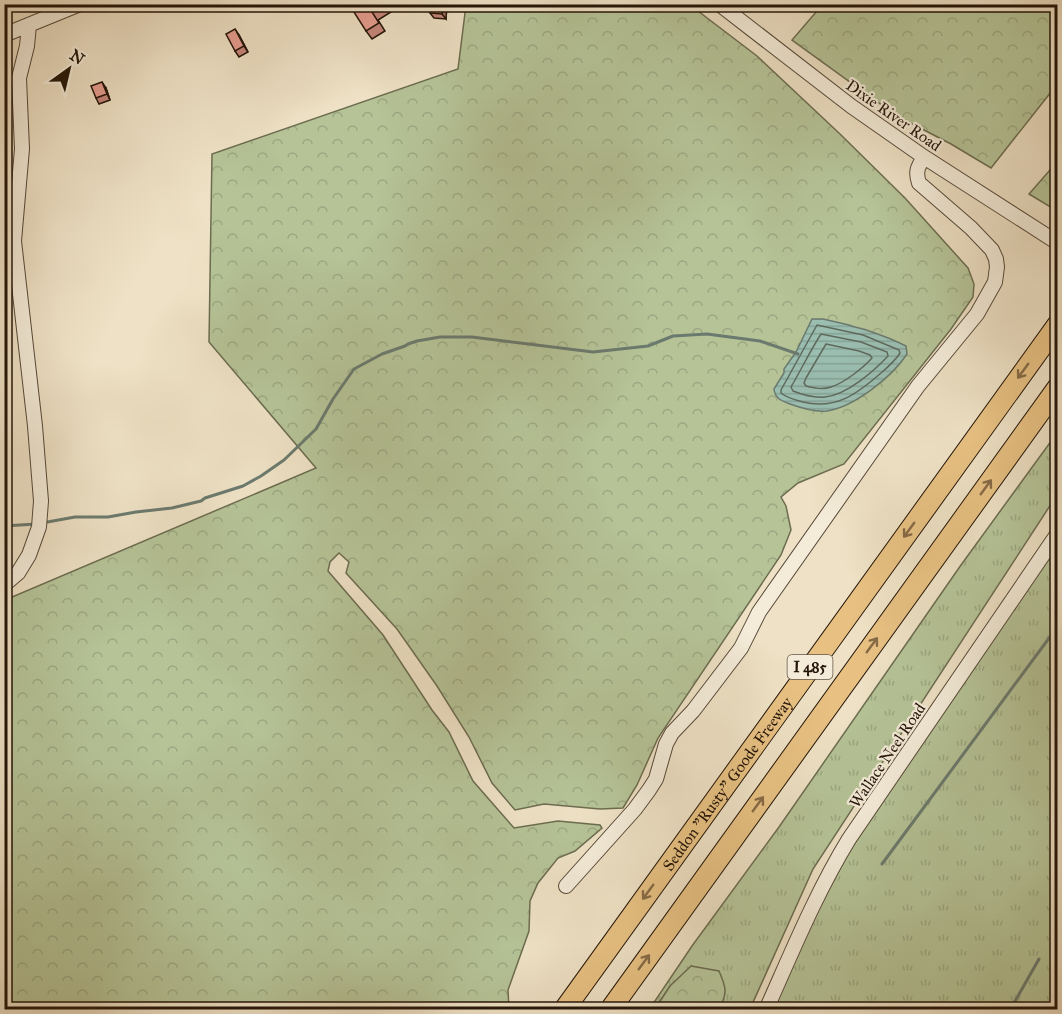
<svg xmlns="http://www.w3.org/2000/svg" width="1062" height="1014" viewBox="0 0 1062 1014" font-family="'IM FELL Great Primer',serif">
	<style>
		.grass { fill: url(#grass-tufts); stroke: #6c6c50; stroke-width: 1.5 }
		.forest { fill: url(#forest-crowns); stroke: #6c6c50; stroke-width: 1.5 }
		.water { fill: url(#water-rules); stroke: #6b7a6e; stroke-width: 1.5 }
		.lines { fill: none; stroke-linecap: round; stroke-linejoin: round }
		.shore { stroke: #5f6a5d; stroke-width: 1.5 }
		.stream { stroke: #6b7a6e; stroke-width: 3 }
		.minor-casing { stroke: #564838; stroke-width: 16 }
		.highway-casing { stroke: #241509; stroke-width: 22 }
		.minor { stroke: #f4ecd9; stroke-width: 14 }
		.highway { stroke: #e7c082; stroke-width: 20 }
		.wall { fill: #c7877d; stroke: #241509; stroke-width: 1.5 }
		.shaded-wall { fill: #a26e66; stroke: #241509; stroke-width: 1.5 }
		.building { fill: #e79d91; stroke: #241509; stroke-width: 1.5 }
		.oneway { stroke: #866a46 }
		.labels { text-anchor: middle; stroke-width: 4.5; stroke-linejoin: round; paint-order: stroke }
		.shield { fill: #f4ecd9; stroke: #625647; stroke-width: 1.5 }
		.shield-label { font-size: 15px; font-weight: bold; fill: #241509 }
		.street-label { font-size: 16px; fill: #241509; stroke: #f4ecd9 }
	</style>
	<defs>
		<pattern id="grass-tufts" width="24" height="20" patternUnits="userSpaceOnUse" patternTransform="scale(1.5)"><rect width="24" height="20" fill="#b5c397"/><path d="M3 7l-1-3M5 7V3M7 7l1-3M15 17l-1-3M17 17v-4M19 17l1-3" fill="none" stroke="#9ca781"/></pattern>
		<pattern id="forest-crowns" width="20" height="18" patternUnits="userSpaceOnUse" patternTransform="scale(1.5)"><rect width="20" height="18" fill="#b5c397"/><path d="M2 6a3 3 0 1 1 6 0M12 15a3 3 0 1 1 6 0" fill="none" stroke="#9ca781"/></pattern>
		<pattern id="water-rules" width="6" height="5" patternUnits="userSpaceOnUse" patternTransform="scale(1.5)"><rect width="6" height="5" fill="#9abeb1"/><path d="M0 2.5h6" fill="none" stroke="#85a297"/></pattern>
	</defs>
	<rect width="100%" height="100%" fill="#eee1c5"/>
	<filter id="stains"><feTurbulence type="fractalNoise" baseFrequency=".00333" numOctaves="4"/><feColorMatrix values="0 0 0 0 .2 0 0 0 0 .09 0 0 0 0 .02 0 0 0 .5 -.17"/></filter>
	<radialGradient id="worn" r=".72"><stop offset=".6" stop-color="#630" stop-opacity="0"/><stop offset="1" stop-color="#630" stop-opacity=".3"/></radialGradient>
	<!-- grass -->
	<path class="grass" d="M1057,433v62l-244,374 -63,140h-31l2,-3 -51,-20 -15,23 -12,1 12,-9 37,-55 87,-119 182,-262z
		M1057,545v464l-284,1 43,-98 13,-26 23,-39z"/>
	<!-- forest -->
	<path class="forest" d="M823,4l234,1v84l-2,-2 -64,81 -40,-24 -54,-28 -105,-76z
		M466,5h224l67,51 83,78 65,64 63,70 6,16 -1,13 -22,32 -107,135 -46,19 -17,14 5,9 5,24 -10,25 -123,183 -21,47 -14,23 -23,1 -56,-5 -29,6 -23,-27 -23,-46 -32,-51 -40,-57 -51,-56 3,-11 -10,-9 -9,9 -2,9 55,64 49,75 17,22 24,49 41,47 44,-7 42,4 2,3 -27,23 -17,7 -20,25 -8,18 -1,30 -21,59 1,19 -504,1v-410l311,-132 -107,-126 3,-188 246,-85z
		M1057,162v49l-28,-17z
		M691,966l28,5c7,16 9,22 0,38h-64l15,-23z"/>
	<!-- water -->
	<path class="water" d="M812,319h11l26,6c6,3 13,3 20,6 12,4 25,9 37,15l1,8c-15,23 -53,53 -80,57 -12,1 -26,-3 -37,-7 -8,-3 -15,-5 -16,-15l10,-16v-4l12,-17z"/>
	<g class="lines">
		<!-- shore -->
		<path class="shore" d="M817,325l46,10 36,15 1,3c-5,8 -12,14 -19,20 -24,21 -45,37 -78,29 -8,-2 -16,-4 -22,-9v-3z
			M821,334l40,8 26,10 1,4c-14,15 -41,39 -63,41 -10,1 -22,-2 -32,-6l-2,-4c10,-17 19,-36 30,-53z
			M826,344l33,7 11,4 2,3c-9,10 -28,25 -41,29 -9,3 -17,1 -25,-1l-2,-3 2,-5z"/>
		<!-- stream -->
		<path class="stream" d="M42,523l33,-6h33l28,-5 36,-4 29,-7 4,-3 38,-12 18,-10 23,-16 32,-31 17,-30 21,-30 28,-15 23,-8 3,-2 9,-3 23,-4h32l121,15 55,-6 25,-10 34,-2 53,7 38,13
			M4,526l32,-2
			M882,864l176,-238
			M1010,1010l29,-51"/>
		<!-- minor casing -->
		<g class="minor-casing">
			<path id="minor" d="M719,4l132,102 73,51 134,86
				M4,35l76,-31
				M4,585l14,-12 11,-18 10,-28 2,-26 -6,-75 -21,-185 8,-92 -3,-71 8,-32 2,-21
				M566,886l69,-77 14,-19 7,-11 10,-35 6,-11 21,-22 48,-63 18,-36 159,-226 59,-72 18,-32 2,-15 -1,-8 -4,-9 -21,-22 -52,-45c-4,-12 -1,-16 5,-26
				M766,1010c26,-58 50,-117 83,-171l209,-306"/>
		</g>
		<!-- highway casing -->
		<g class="highway-casing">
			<g id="highway">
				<path id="s1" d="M564,1010l494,-686"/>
				<path d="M610,1010l448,-623"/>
			</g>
		</g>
		<!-- minor -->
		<use href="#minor" class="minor"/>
		<!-- highway -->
		<use href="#highway" class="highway"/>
	</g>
	<!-- wall -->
	<path class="wall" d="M359,4h38l2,3 -21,13 7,11 -13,8 -6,-8z
		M430,4h17l-1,15 -12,-1 -4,-5z
		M239,35l9,17 -9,5 -4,-6z
		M106,88l4,12 -11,4 -3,-6z"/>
	<!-- shaded-wall -->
	<path class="shaded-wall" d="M442,4h5l-1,15 -4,-5z
		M235,29l4,6 9,17 -4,-6z
		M102,82l4,6 4,12 -3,-6z"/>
	<!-- building -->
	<path class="building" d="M359,4h25l-12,8 7,11 -13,8 -14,-22z
		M430,4h12v10l-12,-1z
		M235,29l9,17 -9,5 -9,-17z
		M102,82l5,12 -11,4 -5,-12z"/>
	<!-- one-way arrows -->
	<defs><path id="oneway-shaft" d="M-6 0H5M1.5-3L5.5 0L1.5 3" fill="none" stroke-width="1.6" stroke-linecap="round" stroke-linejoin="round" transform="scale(1.5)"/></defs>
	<g class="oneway">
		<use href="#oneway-shaft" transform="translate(1023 371) rotate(126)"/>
		<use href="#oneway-shaft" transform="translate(986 487) rotate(-54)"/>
		<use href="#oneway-shaft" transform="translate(909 530) rotate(126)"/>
		<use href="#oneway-shaft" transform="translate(872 645) rotate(-54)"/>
		<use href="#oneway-shaft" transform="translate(758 804) rotate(-54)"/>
		<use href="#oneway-shaft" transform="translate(648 892) rotate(126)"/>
		<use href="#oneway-shaft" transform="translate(644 962) rotate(-54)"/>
	</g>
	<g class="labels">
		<!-- shield labels -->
		<rect class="shield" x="787.5" y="655" width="45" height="24" rx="4.5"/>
		<g class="shield-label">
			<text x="810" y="672">I 485</text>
		</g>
		<!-- street labels -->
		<g class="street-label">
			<text transform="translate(894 115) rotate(35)" y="6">Dixie River Road</text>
			<text transform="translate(887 755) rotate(-56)" y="6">Wallace Neel Road</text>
			<text dy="6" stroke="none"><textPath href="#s1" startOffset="279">Seddon "Rusty" Goode Freeway</textPath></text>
		</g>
	</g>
	<!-- margin -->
	<rect width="1062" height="1014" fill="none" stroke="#eee1c5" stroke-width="24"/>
	<rect x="6" y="6" width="1050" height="1002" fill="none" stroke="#241509" stroke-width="3"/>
	<rect x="12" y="12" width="1038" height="990" fill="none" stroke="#241509" stroke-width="1.5"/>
	<!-- north arrow -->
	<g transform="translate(69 69) rotate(34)" stroke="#f4ecd9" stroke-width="4.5" paint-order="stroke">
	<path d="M0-4.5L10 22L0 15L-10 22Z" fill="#241509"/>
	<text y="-9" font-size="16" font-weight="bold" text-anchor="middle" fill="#241509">N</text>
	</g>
	<rect width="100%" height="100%" filter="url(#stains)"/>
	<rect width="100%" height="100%" fill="url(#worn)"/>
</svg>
